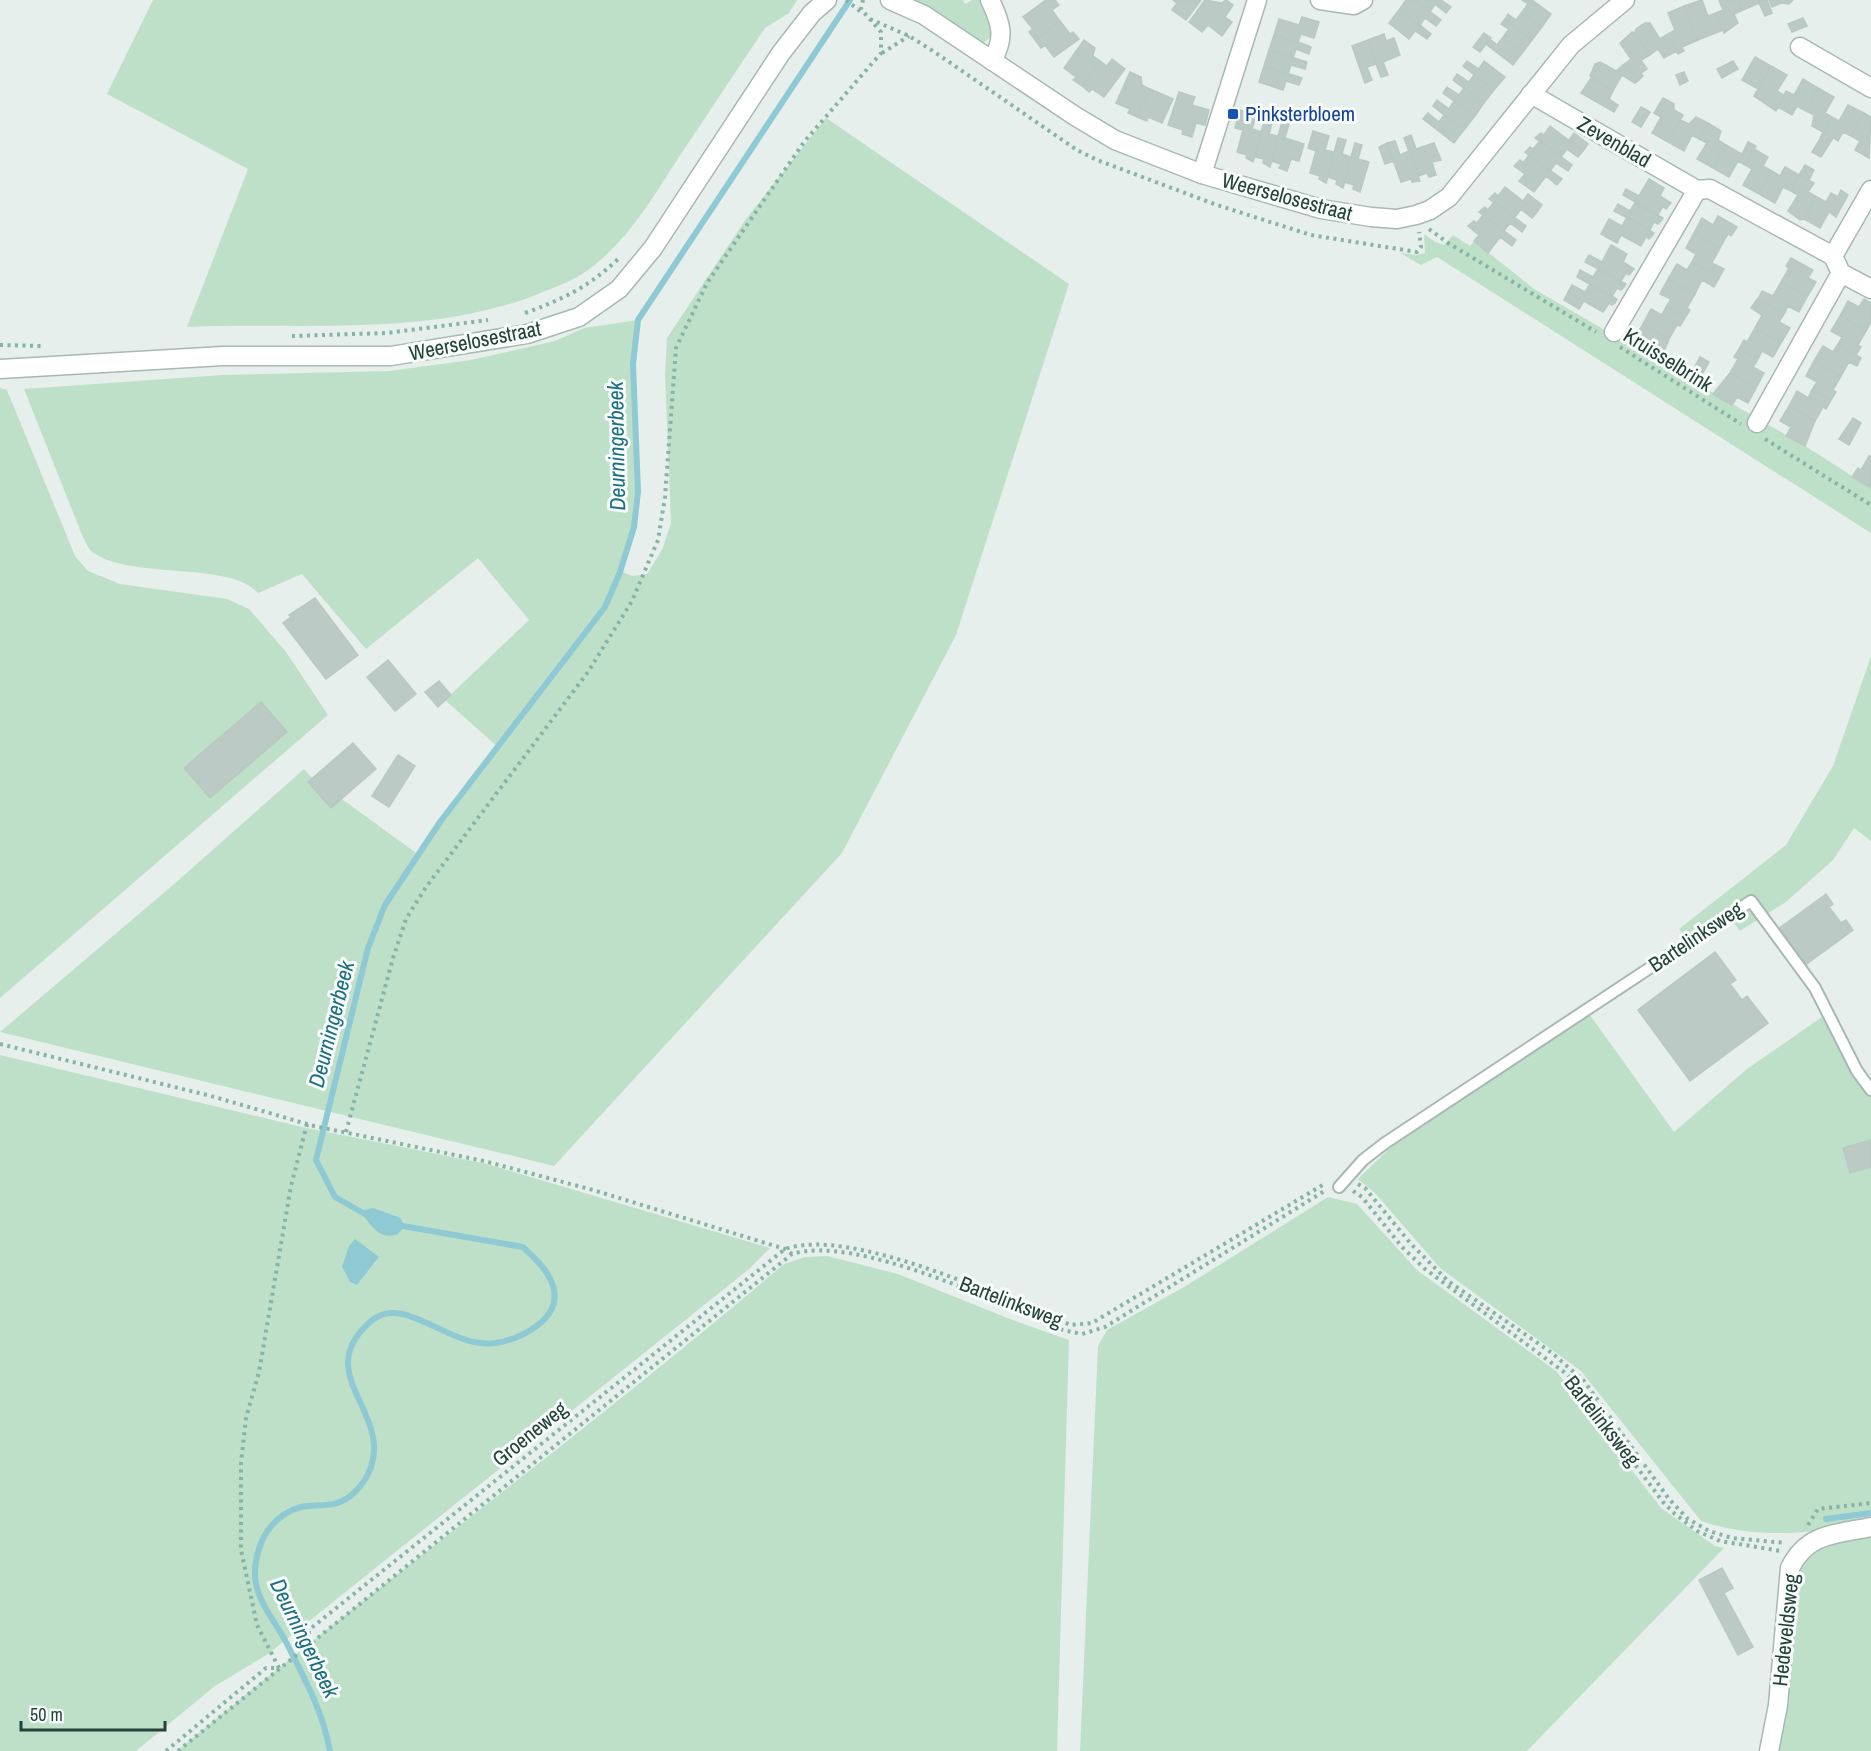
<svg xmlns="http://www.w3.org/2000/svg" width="1871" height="1751" viewBox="0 0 1871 1751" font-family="'Archivo Narrow',sans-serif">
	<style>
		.green { fill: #bfe0c8; fill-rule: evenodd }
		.water { fill: #8ec9d4 }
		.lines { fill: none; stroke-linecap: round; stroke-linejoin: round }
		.stream { stroke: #8ec9d4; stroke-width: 6 }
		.building { fill: #bbcac4; stroke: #b8c9c2; stroke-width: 1.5 }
		.service-casing { stroke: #a8b8b2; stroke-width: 14 }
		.minor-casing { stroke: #a8b8b2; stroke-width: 21 }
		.tertiary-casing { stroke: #a8b8b2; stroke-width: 21 }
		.path { stroke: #86b3a5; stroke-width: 4; stroke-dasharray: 3 4.5; stroke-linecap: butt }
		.service { stroke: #fff; stroke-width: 10 }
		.minor { stroke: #fff; stroke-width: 18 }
		.tertiary { stroke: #fff; stroke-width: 18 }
		.transit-dot { fill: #1a4fb4; stroke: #f7fbf9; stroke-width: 2 }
		.labels { text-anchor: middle; stroke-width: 6; stroke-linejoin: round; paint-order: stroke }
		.transit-label { font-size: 21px; fill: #164399; stroke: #f7fbf9; text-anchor: start }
		.street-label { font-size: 21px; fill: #24423a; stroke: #f7fbf9 }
		.water-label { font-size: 22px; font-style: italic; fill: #1c6f80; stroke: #f7fbf9 }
	</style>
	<rect width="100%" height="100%" fill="#e6efeb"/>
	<!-- green -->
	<path class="green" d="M153,0h644l-8,13 -24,15c-29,43 -57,86 -86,129 -26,40 -51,84 -91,113 -13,10 -30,16 -45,22 -111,46 -238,30 -356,35l61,-158 -141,-75z
		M913,0h50l2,4 7,-4h9l12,30 -2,7 -8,6 -7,-1z
		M826,118l243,166 -113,351 -114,218 -288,313 -554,-134 173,-147 131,-116 29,32 6,-4 80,58 21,-33 59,-74 -54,-48 84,-80 -51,-62 -112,91 -64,-75 -44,19c-29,-33 -129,-12 -167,-42 -4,-4 -6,-11 -9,-16l-58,-146 198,-14 167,-4 82,-11 84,-19 29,-13 54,-8 -5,44 5,128 -4,35 -14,44 13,5 14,-2 15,-24 9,-27 -6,-148 2,-37 79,-119z
		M1424,234l11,8 9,3 9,-10 17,11 4,-5 60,48 271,157 66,42v45l-434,-276 -16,8 -21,-12 16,2 9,-2z
		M0,388l7,2 68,166 13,15 32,13 107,15 22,10 37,43 42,63 -328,283z
		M1871,656v185l-17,-13 -21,32 -47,42 -46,29 -14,-19 -39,28 -8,-11 107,-84 47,-79z
		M1590,1015l84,117 73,-63 75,-52 28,52 21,28v424c-59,13 -112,19 -170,0l-120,-150 -141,-103 -65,-75 -17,-14 39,-38z
		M0,1055l302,72 185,37 283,84 -21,21 -481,385 -53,32 -79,65h-136zM379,1257l-22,28 -7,-3 -8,-15z
		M1328,1197l29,7 60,66 139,101 105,137 54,38 9,2 -197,203h-447l18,-405 9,-16 77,-43z
		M827,1256l71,18 112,45 59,21 -12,411h-880c200,-166 410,-319 607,-487l21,-7z
		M1871,1534v217h-95l23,-181c18,-27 43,-29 72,-36z"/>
	<!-- water -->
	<path class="water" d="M373,1208l28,10 3,9 -6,7c-21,7 -27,-11 -39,-23z
		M355,1239l24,18 -22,28 -7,-3 -8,-15 7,-21z"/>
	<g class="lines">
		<!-- stream -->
		<path class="stream" d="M365,1214l-30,-17 -19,-37 52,-212 17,-43 55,-83 165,-215 15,-35 14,-45 4,-35 -5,-128 5,-44 212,-320
			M1826,1519l45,-6
			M330,1751c-8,-42 -25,-71 -44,-109 -11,-21 -32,-44 -31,-70 1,-29 16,-57 46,-65 11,-3 25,0 36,-4 14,-4 26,-18 32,-31 26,-59 -59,-97 1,-150 34,-31 79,28 126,21 24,-4 64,-23 58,-53 -3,-17 -19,-32 -31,-43l-126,-22"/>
	</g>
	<!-- building -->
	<path class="building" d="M1046,0h9l4,5 -7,5 8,11 -25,19 -6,-8 4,-3 -10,-12z
		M1173,0h28l-15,20 -14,-10 5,-7z
		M1205,0l17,3 4,-3 7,5 -8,12 7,5 -10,14 -14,-11 -6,7 -13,-10z
		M1406,0h8l27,20 -5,6 -11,-8 -5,7 11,9 -32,-24z
		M1414,0h27l10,7 -5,6 -11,-9 -5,8 11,8z
		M1522,0h10l19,14 -9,13 -20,-15 6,-8z
		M1702,0l6,16 8,-3 8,20 -1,-3 -25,10 -14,-34z
		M1719,0h20l4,10 -9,4 4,9 -14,10 -8,-20 7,-3z
		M1739,0h28l5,13 -7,3 -6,-13 -16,7z
		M1769,0h24l-4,4 -8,-1 -9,4z
		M1684,6l14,34 -16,7 2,4 -6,3 -10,-20 7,-4 -7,-17z
		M1399,10l32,24 -4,5 -12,-8 -6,8 -20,-16z
		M1522,12l20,15 -10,13 -27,-21 3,-5 8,6z
		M1302,17l17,5 -5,16 -13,-4 -3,8 13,5 -37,-12 5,-16 20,6z
		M1803,18l4,8 -15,6 -4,-8z
		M1505,19l27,21 -9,12 -20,-15 6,-8 -8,-5z
		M1060,21l10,13 3,-2 6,7 -25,18 -9,-12 -4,3 -6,-8z
		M1645,23h5l10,16 8,-5 10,20 -2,-3 -12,7 -6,-9 -8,6 -15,-22 1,-4z
		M1632,32l3,1 15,22 -9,5 6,9 -6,4 2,3 -4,4 -16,-15 8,-6 -11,-16z
		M1484,33l7,5 -11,14 -7,-5z
		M1384,34l2,7 8,-3 6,17 -17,7 5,13 -7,2 -13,-37z
		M1274,35l37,12 -2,7 -13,-5 -3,9 14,4 -38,-12z
		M1503,37l20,15 -10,13 -27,-21 4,-5 7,6z
		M1084,40l11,8 -2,8 7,5 -18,25 -9,-6 3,-3 -12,-9z
		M1368,40l13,37 -5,-13 -9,3 5,13 -7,3 -13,-37z
		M1269,50l38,12 -2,7 -14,-4 -3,9 -24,-8z
		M1755,57l16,9 -13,23 -16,-9z
		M1112,59l13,10 -21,28 -12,-8 -3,3 -7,-6 18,-25 7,5z
		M1467,61l12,8 5,-8 21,16 -11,13 -31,-24z
		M1733,61l5,8 -16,9 -5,-9z
		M1600,62l16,9 7,-6 16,15 -4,3 -13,-8 -9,16 -23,-15 5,-12z
		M1264,66l38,12 -3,7 -13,-4 -3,9 -24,-8z
		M1771,66l16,9 -10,16 7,4 -8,16 -22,-15z
		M1130,72l11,5 1,8 8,4 -13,28 -9,-4 2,-4 -14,-6z
		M1684,72l4,9 -8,4 -4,-10z
		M1457,74l12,8 5,-7 20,15 -10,13 -31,-23z
		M1591,78l22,13 -4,8 9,6 -4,7 -33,-19z
		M1803,79l15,9 -12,23 -9,-5 -5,9 -14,-8 8,-16 8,4z
		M1447,87l12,8 5,-7 20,15 -9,13 -32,-23z
		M1818,88l16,9 -9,16 7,4 -12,21 3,-6 -11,-6 2,-11 -8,-4z
		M1150,89l23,10 -11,24 -14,-6 -1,4 -10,-4z
		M1179,92l16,5 -3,8 17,5 -4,15 -9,-2 -4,14 -10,-3 1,-4 -15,-5z
		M1443,93l32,23 -11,14 -31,-24 4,-6 12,9 5,-8z
		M1663,98l11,6v6l9,5 -15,27 -16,-9 9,-16 -7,-4z
		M1848,105l16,8 -13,23 -8,-4 -5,9 -14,-9 8,-15 7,4z
		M1433,106l31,24 -10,13 -31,-24 5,-6 11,9 5,-7z
		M1641,107l9,5 -9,15 -9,-5z
		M1240,110l8,2 -5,18 -8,-2z
		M1248,112l8,3 -4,14 10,3 -9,30 -7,-4 1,-3 -10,-3z
		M1864,113l7,4 -2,41 -14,-8 5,-9 -9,-5z
		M1265,117l8,2 -4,15 9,2 -8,31 -7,-4 1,-4 -9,-2z
		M1696,117l12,6 -9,16 -7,-4 -8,16 -16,-9 12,-22 9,4z
		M1282,122l7,2 -4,14 19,6 -5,17 -8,-2 -4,12 -8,-3 2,-4 -10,-3z
		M1708,123l13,8 -3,9 8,5 -13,23 -16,-9 10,-16 -8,-4z
		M1550,126l33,25 -5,6 -11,-8 -6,8 -26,-19 6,-5 3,2z
		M1313,131l16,5 -4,14 9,2 -8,31 -7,-4 1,-3 -10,-3 6,-22 -8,-3z
		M1824,132l9,6 -12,19 -9,-5z
		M1574,133l14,11 -5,7 -14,-11z
		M1411,135l5,14 18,-6 7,17 -9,2 4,13 -7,2 -2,-4 -9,3 -14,-38z
		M1338,138l8,2 -4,14 9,3 -8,31 -7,-4 1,-4 -9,-3 -2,6z
		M1395,141l5,14 9,-4 11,30 -8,1 -1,-3 -10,3 -14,-39z
		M1540,141l32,24 -4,6 -12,-8 -6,8 -25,-19 5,-5 3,2z
		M1748,142l8,4 -11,19 -7,-4 -9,16 -16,-9 13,-23 16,9z
		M1355,143l7,2 -4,14 11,3 -9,30 -7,-3 1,-4 -10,-3z
		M1387,143l7,18 -9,3 -6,-17z
		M1756,146l-2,3 14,8 -5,9 9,5 -13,23 -16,-9 9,-16 -7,-4z
		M1529,155l33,24 -5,6 -11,-9 -12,16 -15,-11 6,-7 -11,-8 6,-6 3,3z
		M1805,165l9,5 -5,10 -10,-5z
		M1785,167l14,8 -8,16 -8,-4 -8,16 -16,-9 13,-23 8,5z
		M1799,175l15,8 -6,9 9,5 -13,22 -4,1 -12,-9 10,-16 -7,-4z
		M1649,179l15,9 -4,8 11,7 -5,6 -3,-3 -5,9 -35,-20 3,-6 13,7z
		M1505,187l32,25 -5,6 -11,-9 -6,8 -26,-18 6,-6 3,3z
		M1841,190l7,5 -12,22 -7,-5 -9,16 -16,-9 13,-22 9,5 5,-9 7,4z
		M1528,194l14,11 -5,7 -14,-11z
		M1494,202l32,24 -4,6 -12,-9 -6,8 -25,-19 6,-5 3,3z
		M1635,203l28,15 -2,3 -3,3 -4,-2 -4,8 -36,-19 4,-7 12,7z
		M1483,215l33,25 -4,6 -12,-9 -12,16 -14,-12 5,-6 -11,-9 6,-5 3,2z
		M1718,216l19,11 -6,9 -3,-2 -8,14 -26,-15 8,-15 11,7z
		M1627,217l27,16 -2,3 -3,3 -3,-2 -5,9 -20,-11 -4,8 -16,-9 8,-15 13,7z
		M1694,233l26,15 -8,15 12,6 -5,9 -27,-16 4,-8 -10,-6z
		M1611,245l16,9 -4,8 11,7 -5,6 -3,-2 -5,8 -36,-19 4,-7 13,7z
		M1791,258l22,12 -5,8 8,4 -9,15 -26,-15 8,-14 -3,-2z
		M1692,262l27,16 -5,9 -12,-7 -7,14 -27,-15 9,-15 10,6z
		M1598,269l28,15 -2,3 -3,3 -4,-2 -5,9 -35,-20 3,-7 13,7z
		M1668,279l27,15 -8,14 3,2 -5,8 -19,-11 5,-8 -11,-5z
		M1781,282l26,15 -8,15 -11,-6 -4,8 -26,-15 4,-8 11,5z
		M1590,284l27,15 -2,4 -3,2 -3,-2 -6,9 -35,-20 4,-7 13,7z
		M1568,292l16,9 -5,8 -15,-9z
		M1757,299l27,15 -5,8 11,6 -9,15 -26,-15 7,-13 -11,-7z
		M1864,299l7,4v19l-5,9 -26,-15 8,-15 11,6z
		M1666,307l19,11 -5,8 -3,-1 -8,14 -26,-15 8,-15 11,6z
		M1840,316l26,15 -8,14 3,2 -5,8 -18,-11 4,-7 -11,-6z
		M1643,324l26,15 -10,25 -18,-11 4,-8 -11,-6z
		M1755,328l26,15 -8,14 -11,-6 -4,8 -19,-10 5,-9 3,2z
		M1838,344l23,14 -4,8 -8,-4 -8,14 -27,-15 9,-15 10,6z
		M1739,349l19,10 -5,8 11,6 -8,15 -26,-15 8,-14 -4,-2z
		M1700,357l9,5 -6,11 -9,-5z
		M1814,361l27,15 -8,14 3,2 -5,8 -19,-10 5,-8 -11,-6z
		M1730,373l26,15 -8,15 -11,-6 -5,8 -19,-11z
		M1812,390l19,10 -5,9 -3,-2 -8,14 -26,-15 8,-15 11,7z
		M1789,406l26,15 -10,25 -19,-10 5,-9 -11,-6z
		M1853,418l8,5 -12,22 -10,-6z
		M1869,456l2,1v31l-19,-11 6,-9 3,2z
		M315,598l43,57 -32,24 -43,-56 8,-6 -2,-2z
		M388,660l28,34 -21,17 -28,-34z
		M439,681l12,14 -13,12 -13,-15z
		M261,702l26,30 -77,66 -26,-30z
		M353,743l23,26 -45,39 -23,-26z
		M398,755l17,11 -26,41 -17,-11z
		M1826,894l7,10 -4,3 12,16 5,-3 7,10 -49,36 -27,-36z
		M1715,952l21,28 -6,4 12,16 5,-4 21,27 -78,58 -52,-71z
		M1871,1140v27l-21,6 -7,-25z
		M1722,1568l11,20 -9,5 29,54 -15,8 -39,-75z"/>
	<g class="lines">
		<!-- service casing -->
		<g class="service-casing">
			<path id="service" d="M1339,1187l24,-27 22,-17 366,-242 64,87 42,83 14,19"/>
		</g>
		<!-- minor casing -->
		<g class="minor-casing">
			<path id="minor" d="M990,0c11,23 16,37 2,61
				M1320,0l34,5 9,-5
				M1800,47l71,41
				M1531,94l166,96 13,-1 123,67 8,17 30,16
				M1202,174l55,-174
				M1833,256l38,-66
				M1614,332l83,-142
				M1757,423l84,-150
				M1769,1751l9,-46 12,-137c17,-35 46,-34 81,-41"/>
		</g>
		<!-- tertiary casing -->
		<g class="tertiary-casing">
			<path id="tertiary" d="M890,0l34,15 151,101 40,24 87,34 119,35 50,8 26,2 19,-4 14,-5 19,-13 122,-152 54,-45
				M0,369l223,-13h168l136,-22 52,-17 40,-28 34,-41 128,-195 31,-40 15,-13"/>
		</g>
		<!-- path -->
		<path class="path" d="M846,0l15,12
			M870,19l39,17 27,17 141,97 20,10 120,45 94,30 106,17 4,-5 -2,-15
			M882,53l27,-17
			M1429,229l19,14 148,89
			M525,313c36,-13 64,-26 93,-54
			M292,336l95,-3 101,-13
			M0,345l42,1
			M1620,347l121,77
			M1765,439l106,66
			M0,1044l211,52 103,30 170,35 109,29 192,59 7,5
			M346,1132l47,-174 13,-39 20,-32 162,-215 44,-71 26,-61 7,-43 11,-149 31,-65 97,-141 77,-89v-21l-20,-23 2,-9
			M1358,1184l7,4 46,56 37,37 104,72 32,28 85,118 19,20 21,12 23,7 54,5
			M1353,1191l9,6 40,50 23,22 143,106 95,127 12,12 22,17 23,10 61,10
			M1808,1525l10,-16 53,-6
			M304,1648l6,-19 475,-380c67,-23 218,50 286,76l21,-2 234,-140
			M279,1668l-22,-43 -16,-75v-87l5,-45 13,-46 32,-186 16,-62
			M166,1751l100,-83h12
			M178,1751l614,-497c65,-20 208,50 271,76l19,4 23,-7 221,-137"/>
		<!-- service -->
		<use href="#service" class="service"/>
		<!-- minor -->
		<use href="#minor" class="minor"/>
		<!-- tertiary -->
		<use href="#tertiary" class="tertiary"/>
	</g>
	<!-- markers -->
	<rect class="transit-dot" x="1227" y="108" width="12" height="12" rx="3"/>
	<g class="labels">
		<!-- transit labels -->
		<g class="transit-label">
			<text x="1245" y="121">Pinksterbloem</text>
		</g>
		<!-- street labels -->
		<g class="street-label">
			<text transform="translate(1614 142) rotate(30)" y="7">Zevenblad</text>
			<text transform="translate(1287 197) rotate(15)" y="7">Weerselosestraat</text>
			<text transform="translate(475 341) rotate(-11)" y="7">Weerselosestraat</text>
			<text transform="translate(1668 360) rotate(32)" y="7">Kruisselbrink</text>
			<text transform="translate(1696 937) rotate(-34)" y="7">Bartelinksweg</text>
			<text transform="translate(1011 1302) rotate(21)" y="7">Bartelinksweg</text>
			<text transform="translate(1602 1421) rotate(52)" y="7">Bartelinksweg</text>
			<text transform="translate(530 1434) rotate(-39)" y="7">Groeneweg</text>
			<text transform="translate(1786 1630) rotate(-84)" y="7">Hedeveldsweg</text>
		</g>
		<!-- water labels -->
		<g class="water-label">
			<text transform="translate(616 446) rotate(-91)" y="8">Deurningerbeek</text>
			<text transform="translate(331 1024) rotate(-76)" y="8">Deurningerbeek</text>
			<text transform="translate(305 1638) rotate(64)" y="8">Deurningerbeek</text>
		</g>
	</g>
	<!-- scale -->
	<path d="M21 1721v9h144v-9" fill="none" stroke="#24423a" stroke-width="3"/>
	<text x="30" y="1721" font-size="18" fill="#24423a" stroke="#f7fbf9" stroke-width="4.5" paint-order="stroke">50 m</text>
</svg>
